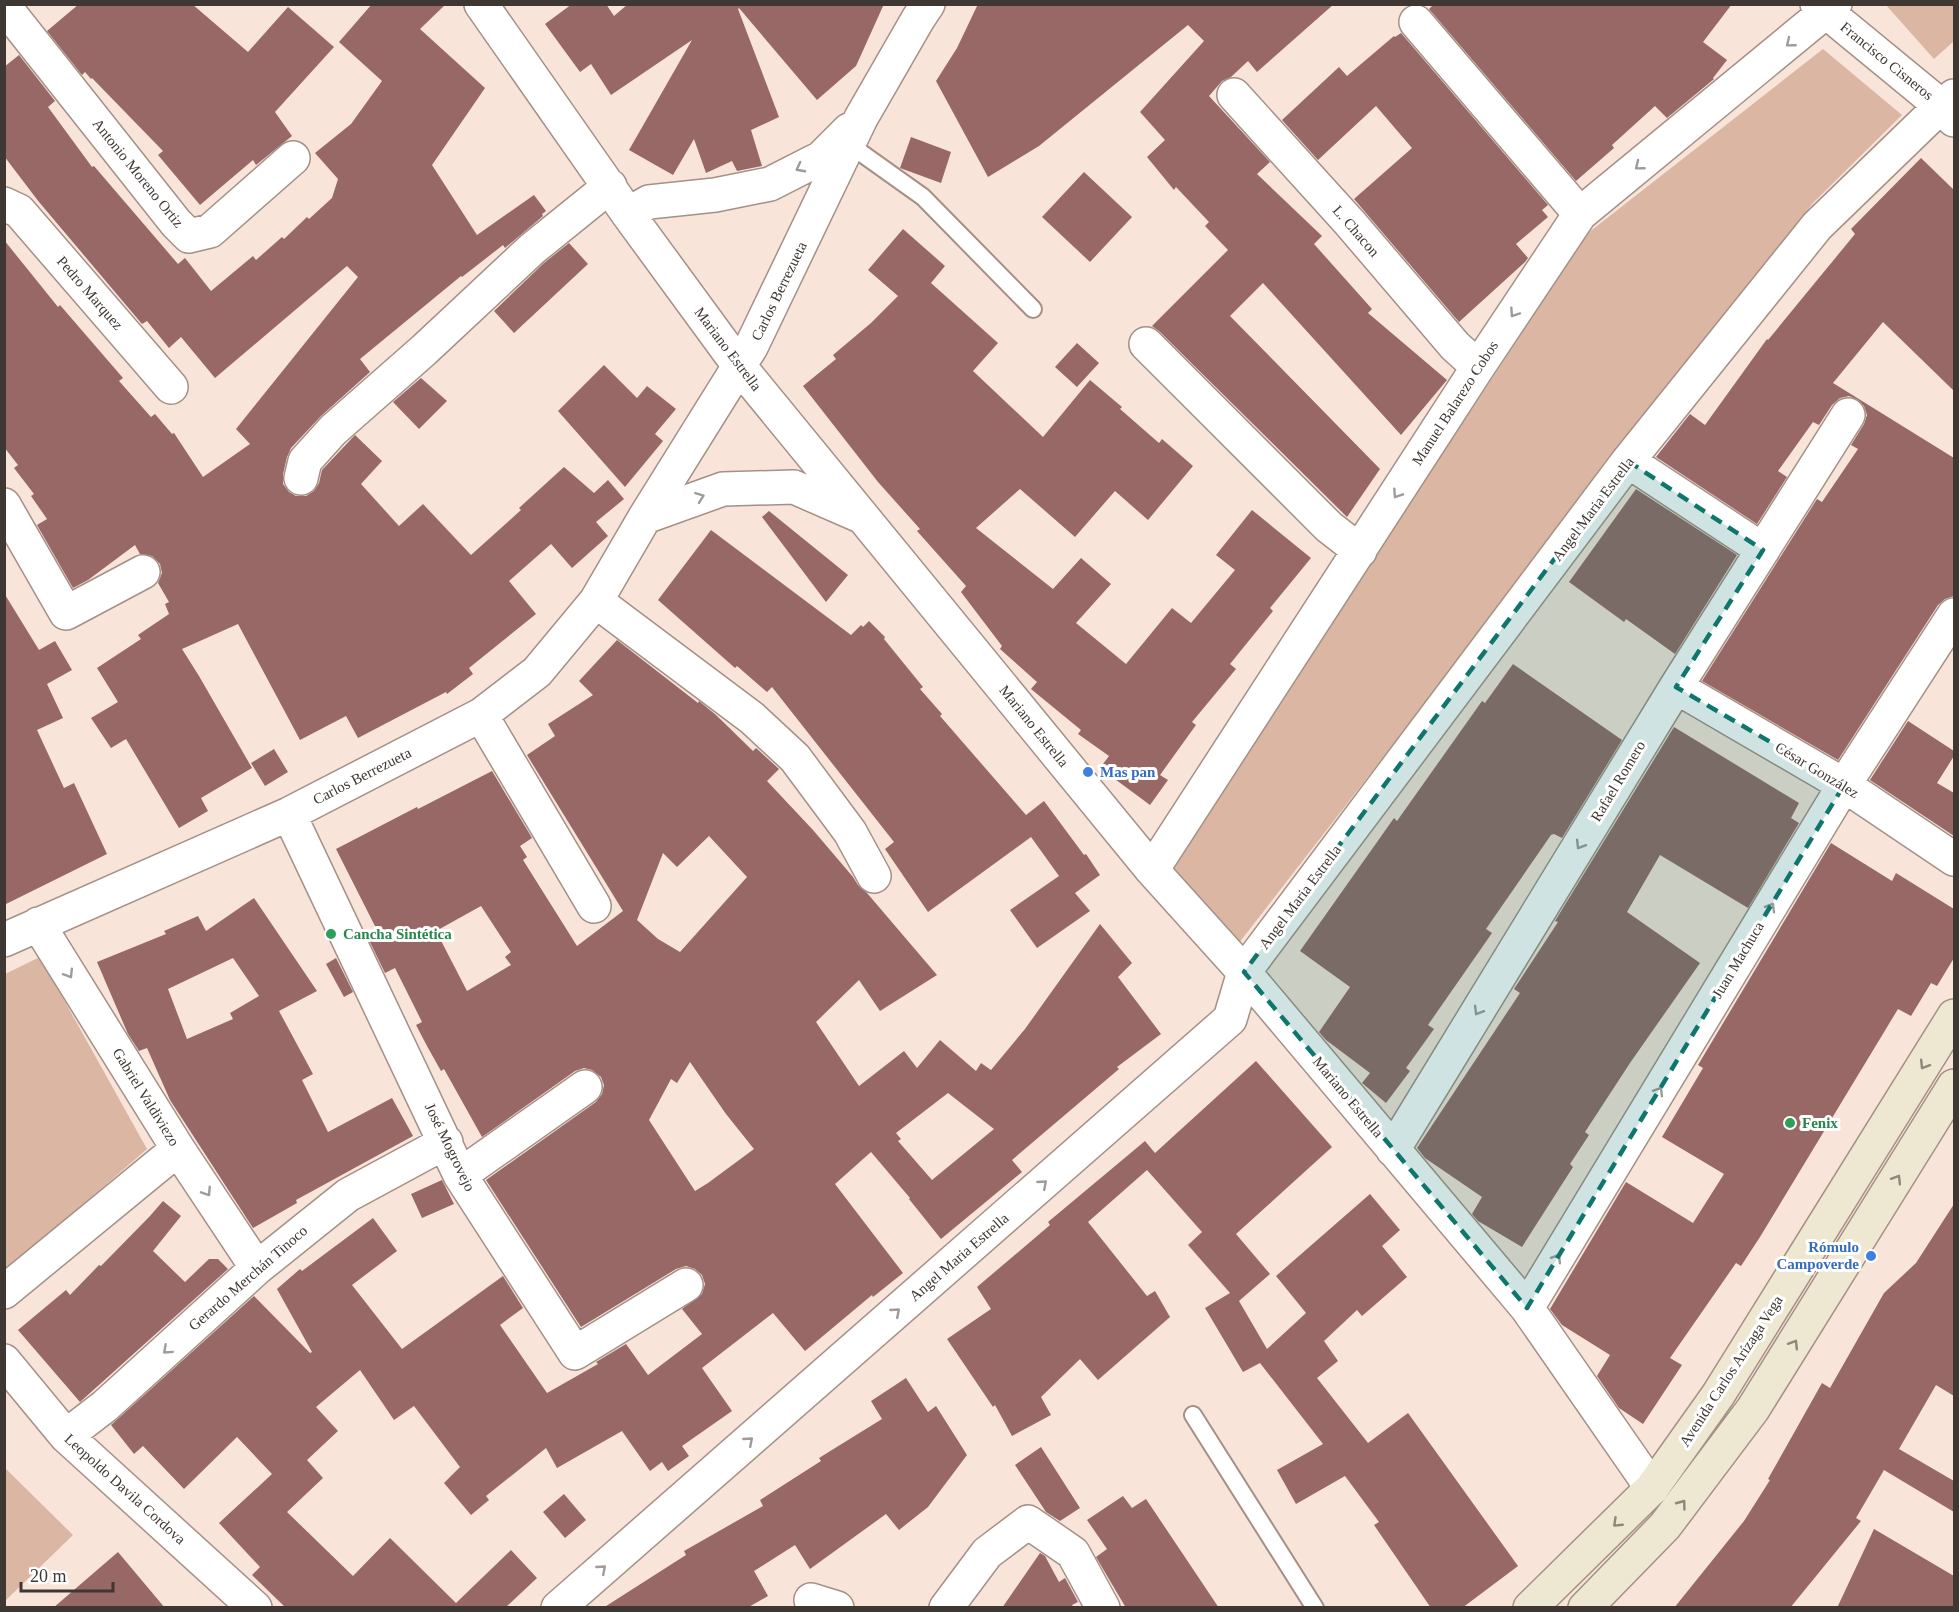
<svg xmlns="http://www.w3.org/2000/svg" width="1959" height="1612" viewBox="0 0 1959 1612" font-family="'Times New Roman',serif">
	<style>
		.green { fill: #dbb6a3 }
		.building { fill: #976865; fill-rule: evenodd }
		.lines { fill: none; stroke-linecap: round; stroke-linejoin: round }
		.lane-casing { stroke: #a49086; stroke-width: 20 }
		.street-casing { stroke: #a49086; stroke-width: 36 }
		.secondary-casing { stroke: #a49086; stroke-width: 36 }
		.lane { stroke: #fff; stroke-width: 16 }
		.street { stroke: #fff; stroke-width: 33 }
		.secondary { stroke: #eee8d2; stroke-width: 33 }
		.oneway { stroke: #9f9b98 }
		.oneway2 { stroke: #8e877a }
		.marked { fill: #0f766e; fill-opacity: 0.2; stroke: #0f766e; stroke-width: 4.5; stroke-dasharray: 12 8; stroke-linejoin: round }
		.shop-dot { fill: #3f7fe0; stroke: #fff; stroke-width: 2 }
		.leisure-dot { fill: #2e9e5b; stroke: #fff; stroke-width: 2 }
		.labels { text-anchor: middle; stroke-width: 6; stroke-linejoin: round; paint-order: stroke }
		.street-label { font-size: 15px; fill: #3f3732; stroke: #fff }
		.shop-label { font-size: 15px; font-weight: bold; fill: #366cbe; stroke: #fff; text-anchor: start }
		.leisure-label { font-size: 15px; font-weight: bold; fill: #27864d; stroke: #fff; text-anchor: start }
	</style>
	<rect width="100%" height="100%" fill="#f9e4d9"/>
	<!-- green -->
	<path class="green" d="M1886,5h68v36l-20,18z
		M1823,49l79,66 -89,88 -574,740 -61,-61 -6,-18 416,-631z
		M40,957l107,192 -142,123v-298z
		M5,1468l68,67 -68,66z"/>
	<!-- building -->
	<path class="building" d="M79,4h113l56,48 40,-45 46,40 -59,65 17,24 -36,29 -3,-5 -53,45 -42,-50 5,-4 -71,-73 -1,1 -6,-7 -3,3 -35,-44z
		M372,4h74l-26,25 65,59 -53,77 45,70 57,-40 12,16 -4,3 1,2 -38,32 -2,-3 -41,32 -1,-1 -101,83 10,13 -49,44 -30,32 -4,9 -4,17v10l6,8 7,4h10l8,-5 5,-8 3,-13 33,-35 27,26 -21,23 38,42 24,-22 48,51 50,-45 -2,-2 45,-41 30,26 14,-13 16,19 -28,23 12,14 -36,32 -21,-24 -42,37 27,33 -67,54 4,6 -26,20 -1,-2 -88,46 -12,-22 -46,24 -62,-116 -56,25 17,27 53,92 -51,30 7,13 -29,17 -53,-89 -15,9 -20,-30 27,-16 -21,-34 44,-29 -3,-4 31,-21 -4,-10 4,-2 -11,-19 4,-10 -2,-9 -8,-8 -12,-2 -5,-9 -47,35 -15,8 -36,-63 10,-6 -16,-23 3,-2 -20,-26 4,-3 -14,-18v-207l54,67 2,-2 63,73 -4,3 32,36 4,-3 17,20 2,-1 29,44 47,-33 -14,-15 122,-152 -11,-11 -132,112 -34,-41 -12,11 -22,-27 -5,3 -103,-122 -35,-46v-89l15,-12 36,46 -7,6 44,60 2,-1 84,98 7,-6 26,33 42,-35 3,4 26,-23 2,2 23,-22 2,2 23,-21 6,-19 -23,-26 36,-29 31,-43 -43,-39z
		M572,4h34l8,12 14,-12h256l-28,62 -39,34 -78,-92 -1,1 41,108 -28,13 11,36 -25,5 -5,-10 -26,12 -12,-34 -21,36 -44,-25 63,-110 -81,55 -20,-31 -11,8 -35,-48z
		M978,4h356l-77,68 -9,-11 -17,16 -9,4 -13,15 61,66 -13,12 65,62 -8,8 58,65 -4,4 79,67 -46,55 -138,-152 -33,33 150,153 -33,48 -188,-186 -7,-5 76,-76 -23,-24 4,-4 -33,-35 -2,3 -27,-33 18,-17 -25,-28 64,-71 -16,-16 -149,121 -51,31 -52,-96 21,-33z
		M1434,4h298l-29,38 24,18 -14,18 1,1 -47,39 -12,-12 -43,39 2,3 -38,33 -147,-172z
		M1401,33l147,172 -6,5 6,7 -32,27 12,14 -3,4 -66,60 -105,-123 58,-51 -36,-42 -58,54 -36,-40 57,-53 8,9 47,-40 1,1z
		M911,137l40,15 -10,31 -41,-15z
		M1921,158l33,32v201l-71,-69 -50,61 121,75v138l-9,3 -7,6 -100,155 -136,-79 115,-182 5,3 36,-53 -7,-4 13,-21 3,-9 -3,-9 -6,-6 -9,-4 -9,2 -8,7 -13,20 -6,-3 -35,49 9,6 -30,47 -101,-67 34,-43 15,11 62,-86 1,1 87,-106 -4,-5z
		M1084,172l48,45 -42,45 -48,-45z
		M903,229l42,37 -14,17 67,60 -25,28 70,66 47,-57 32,27 -2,2 39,34 3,-4 31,27 -45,54 -33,-29 -40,46 -55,-48 -44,39 77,61 28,-31 30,26 -35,39 50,41 46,-56 19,15 44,-53 -19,-15 36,-45 59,48 -41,50 3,3 -43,53 6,5 -44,53 4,3 -36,50 8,5 -18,25 -50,-37 9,-12 -31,-22 3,-4 -50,-41 6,-7 -37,-33 2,-3 -41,-54 5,-6 -49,-55 3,-2 -42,-47 -75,-96 33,-27 -3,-4 38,-32 27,-27 -30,-26z
		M569,243l19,21 -74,69 -20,-22 50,-48z
		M1077,343l22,20 -22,24 -22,-20z
		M604,365l33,33 10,-12 29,23 -21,25 8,7 -38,46 -67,-76z
		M421,378l26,23 -28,28 -26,-27z
		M1636,489l101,66 -62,99 -49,-35 -2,3 -55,-40z
		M769,511l79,64 -22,27 -64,-85z
		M711,530l140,105 10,-10 2,2 6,-6 16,16 -1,2 39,48 -3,2 22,25 -2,2 86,99 18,-14 40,54 2,-1 14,21 -25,18 15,18 -53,37 -27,-38 49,-34 -28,-39 -103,75 -43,-63 9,-7 -122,-155 -5,5 -30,-26 -2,2 -77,-68z
		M4,593l35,57 16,-9 17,29 -25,14 16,34 -26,12 27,58 10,-5 33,71 -103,51z
		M617,640l81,63 1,-2 17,14 37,36 3,-3 23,21 -12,12 46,49 40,47 5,8 9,8 70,82 -57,36 -21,-31 -43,42 43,64 45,-35 13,17 23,-28 36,31 5,-8 10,7 34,-41 75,-105 32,39 -14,14 43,57 -44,33 2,2 -107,91 10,12 -81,67 -32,-40 1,-1 -39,-46 -36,32 68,89 -30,24 -1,-2 -67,56 -32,-38 -71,55 30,43 -50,35 7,10 -21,15 -6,-9 -12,9 -28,-40 -65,37 -11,-20 -60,48 3,4 -18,15 -27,-32 16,-16 -46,-61 -20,14 -34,-50 -44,37 22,24 -31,29 16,18 -36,34 66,64 37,-38 66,65 55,-53 26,28 -32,30h-219l-34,-33 8,-8 -41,-44 53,-49 -35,-37 -53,52 -41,-43 -9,8 -23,-29 143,-129 56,57 2,-1 -35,-63 23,-20 2,2 71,-53 24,33 -45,34 50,64 101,-73 20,32 -23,17 47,68 51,-29 -2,-2 30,-18 22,31 54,-41 -20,-25 20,-15 3,-10 -3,-9 -7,-6 -9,-3 -10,3 -95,58 -95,-147 110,-78 6,-8 2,-9 -3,-8 -9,-7 -8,-2 -9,3 -93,66 -38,-68 -3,2 -14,-25 -11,-21 6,-3 -27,-54 -10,5 -16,-33 8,-5 -1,-2 2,-1 -42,-83 81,-42 1,2 74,-38 40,67 -12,8 7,11 -4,3 54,86 46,-35 -96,-156 28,-19 -7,-12 45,-29 -14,-14zM709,836l38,41 -67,75 -22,-13 -21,-19 26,-67 14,14zM481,906l30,46 -6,5 6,8 -44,26 -31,-60zM690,1062l36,52 28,35 -46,34 -13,8 -46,-71 22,-41 6,4zM948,1093l46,36 -62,51 -34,-39 3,-2 -5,-6z
		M1513,664l109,76 -60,98 -8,-4 -3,1 -65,94 6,4 -64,92 6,4 -28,39 4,3 -24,32 -24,-20 8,-10 -44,-33 -7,-8 31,-45 -50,-36 94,-133 3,3 85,-120 3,2z
		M1908,721l46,30v5l-17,27 17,10v43l-84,-56z
		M1674,727l125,76 -8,15 8,5 -51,85 -88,-53 -33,57 73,51 -70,100 -45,69 4,3 -19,29 3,3 -51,80 -44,-26 -6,-7 10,-17 -57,-39 -8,-10 103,-155 -6,-4 44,-67 -3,-1z
		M274,749l14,23 -23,14 -14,-23z
		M1831,843l61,38 4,-8 58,36v49l-17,28 -6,-3 -20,33 -13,-7 -138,228 -19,29 -5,-3 -66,95 12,7 -39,59 -24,-16 -22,-32 13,-21 -48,-30 -12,-16 76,-127 67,41 31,-49 -62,-37 41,-69 -5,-3z
		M254,898l63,93 -38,20 34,63 -11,6 26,52 64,-34 21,38 -117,64 1,3 -44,25 -83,-128 -23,-52 -8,3 -11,-17 -31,-72 69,-28 -2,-3 34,-15 8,15zM233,958l26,38 -29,17 3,6 -46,20 -19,-50z
		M336,958l17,34 -9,5 -18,-33z
		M1256,1061l76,86 -96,87 34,40 -31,27 28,48 39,-36 -30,-37 94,-82 30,36 -18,16 25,31 -45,39 -5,-6 -33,31 14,20 -21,17 51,65 40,-30 110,153 -56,42h-31l-57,-83 5,-3 -34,-46 -49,28 -19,-34 46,-26 -63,-81 -17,9 -38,-64 25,-15 -42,-48 14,-13 -55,-62 -59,52 59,74 8,-5 15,26 -72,63 -18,-21 -39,38 10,18 -39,21 -17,-31 -2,2 -46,-68 44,-30 -14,-22 73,-62 -2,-3 97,-81 10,12z
		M442,1180l12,24 -32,14 -11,-24z
		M163,1201l18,15 -28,35 32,31 24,-23h9l10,10 -148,133 -62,-72 48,-40 4,5 29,-30 2,1 49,-50z
		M1954,1204v192l-18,-11 -37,64 55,32v31l-70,-42 -28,48 5,3 -71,87h-116l70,-87 26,-41 -2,-1 54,-96 8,5 54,-95 32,-30z
		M906,1378l22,34 8,-6 31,49 -39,52 -29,23 -13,-16 -76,55 -15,-24 -41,26 14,25 -21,12h-144l83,-53 -2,-4 79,-45 -3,-6 61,-39 -2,-3 63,-39 -11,-18z
		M1041,1447l39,61 -20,13 -14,-9 -31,-47z
		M564,1494l22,26 -21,18 -22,-26z
		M1123,1496l9,12 14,-9 73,109h-93l-30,-51 11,-8 -20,-29z
		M1874,1529l80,47v32h-117z
		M118,1552l47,56h-112z
		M1040,1553l5,3 14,26 6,-4 13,24 -6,3 2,3h-72z"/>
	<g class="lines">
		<!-- lane casing -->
		<g class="lane-casing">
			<path id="lane" d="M850,145l73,52 110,112
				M1193,1415l122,193"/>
		</g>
		<!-- street casing -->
		<g class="street-casing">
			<path id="street" d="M481,4l147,210 112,153 412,503 92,102 283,336 125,180
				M1817,4l124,102 13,14
				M4,6l172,217 13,13 21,-5 83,-73
				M1416,22l164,192
				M1234,95l116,128 105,123 23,21
				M4,204l15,7 152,176
				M628,214l21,-12 66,-7 55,-11 51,-26 28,-28
				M1146,344l183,183 31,24
				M1628,461l135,89
				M301,478l4,-17 28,-31 91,-80 108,-101 78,-63
				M4,505l62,108 77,-41
				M645,517l78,-28 71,-2 64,28
				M596,601l156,117 43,40 55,74 24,44
				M1676,687l168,98 110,74
				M481,715l113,191
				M289,814l171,361 115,178 111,-68
				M1152,870l326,-503 102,-153 255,-210
				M38,924l140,225 79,119
				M4,940l285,-126 192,-99 56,-43 59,-71 49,-84 106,-170 110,-229 57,-99 10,-15
				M1393,1150l283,-463 172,-272
				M460,1175l125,-88
				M4,1292l174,-143
				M1527,1308l317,-523 110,-170
				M4,1361l62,75 189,172
				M66,1436l39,-30 152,-138 91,-73 98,-53
				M811,1600l26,8
				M558,1608l672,-589 14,-47 384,-511 189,-235 124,-120 13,-10
				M946,1608l41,-55 41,-31 45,31 30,55"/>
		</g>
		<!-- secondary casing -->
		<g class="secondary-casing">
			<path id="secondary" d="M1530,1608l122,-120 66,-93 236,-379
				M1585,1608l80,-82 88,-117 201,-323"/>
		</g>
		<!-- lane -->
		<use href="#lane" class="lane"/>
		<!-- street -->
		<use href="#street" class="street"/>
		<!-- secondary -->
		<use href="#secondary" class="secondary"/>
	</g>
	<!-- one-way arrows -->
	<defs><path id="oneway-chevron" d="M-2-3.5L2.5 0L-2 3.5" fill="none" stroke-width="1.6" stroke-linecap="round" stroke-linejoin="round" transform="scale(1.5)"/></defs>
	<g class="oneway">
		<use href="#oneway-chevron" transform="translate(1790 43) rotate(141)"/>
		<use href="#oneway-chevron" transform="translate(1639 166) rotate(141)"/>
		<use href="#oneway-chevron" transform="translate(800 168) rotate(152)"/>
		<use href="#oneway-chevron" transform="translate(1514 313) rotate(124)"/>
		<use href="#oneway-chevron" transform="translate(1397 494) rotate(123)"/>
		<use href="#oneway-chevron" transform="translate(700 497) rotate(-20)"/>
		<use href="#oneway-chevron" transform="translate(1580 845) rotate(121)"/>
		<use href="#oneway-chevron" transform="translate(1771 907) rotate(-59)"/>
		<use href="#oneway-chevron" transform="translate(69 974) rotate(58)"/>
		<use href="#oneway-chevron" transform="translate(1478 1011) rotate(121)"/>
		<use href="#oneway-chevron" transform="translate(1659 1091) rotate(-59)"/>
		<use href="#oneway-chevron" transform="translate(1043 1184) rotate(-41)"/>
		<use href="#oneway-chevron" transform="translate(207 1192) rotate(57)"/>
		<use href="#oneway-chevron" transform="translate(1557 1258) rotate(-59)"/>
		<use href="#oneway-chevron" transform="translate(896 1312) rotate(-41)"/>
		<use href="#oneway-chevron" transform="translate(167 1350) rotate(138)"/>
		<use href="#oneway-chevron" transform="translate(749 1441) rotate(-41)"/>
		<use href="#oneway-chevron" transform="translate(602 1569) rotate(-41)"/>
	</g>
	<g class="oneway2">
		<use href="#oneway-chevron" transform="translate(1924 1065) rotate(122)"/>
		<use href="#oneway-chevron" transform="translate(1897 1179) rotate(-58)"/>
		<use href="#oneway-chevron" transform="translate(1794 1344) rotate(-58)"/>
		<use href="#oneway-chevron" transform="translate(1682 1504) rotate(-53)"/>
		<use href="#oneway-chevron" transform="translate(1617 1523) rotate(136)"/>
	</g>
	<!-- marked area -->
	<path class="marked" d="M1628,461l135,89 -87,137 168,98 -317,523 -283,-336z"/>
	<!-- markers -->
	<g class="shop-dot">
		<circle cx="1088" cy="772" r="6"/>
		<circle cx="1871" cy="1256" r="6"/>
	</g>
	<g class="leisure-dot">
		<circle cx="331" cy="934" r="6"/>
		<circle cx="1790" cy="1123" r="6"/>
	</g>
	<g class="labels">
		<!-- street labels -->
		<g class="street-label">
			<text transform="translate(1887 61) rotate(39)" y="5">Francisco Cisneros</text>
			<text transform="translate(138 173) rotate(51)" y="5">Antonio Moreno Ortiz</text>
			<text transform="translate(1356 231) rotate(49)" y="5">L. Chacon</text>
			<text transform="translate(779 291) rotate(-64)" y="5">Carlos Berrezueta</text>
			<text transform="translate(90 293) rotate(49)" y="5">Pedro Marquez</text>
			<text transform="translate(728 349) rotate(53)" y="5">Mariano Estrella</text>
			<text transform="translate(1455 403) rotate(-57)" y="5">Manuel Balarezo Cobos</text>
			<text transform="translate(1593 509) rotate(-53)" y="5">Angel Maria Estrella</text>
			<text transform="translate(1034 726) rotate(51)" y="5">Mariano Estrella</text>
			<text transform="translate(1817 770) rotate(31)" y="5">César González</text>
			<text transform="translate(362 776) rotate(-27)" y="5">Carlos Berrezueta</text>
			<text transform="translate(1618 781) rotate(-59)" y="5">Rafael Romero</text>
			<text transform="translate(1300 897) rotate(-53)" y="5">Angel Maria Estrella</text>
			<text transform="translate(1738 960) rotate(-59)" y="5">Juan Machuca</text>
			<text transform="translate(146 1097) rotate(58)" y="5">Gabriel Valdiviezo</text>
			<text transform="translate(1348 1097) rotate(50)" y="5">Mariano Estrella</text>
			<text transform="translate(450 1147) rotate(64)" y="5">José Mogrovejo</text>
			<text transform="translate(959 1257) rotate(-41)" y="5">Angel Maria Estrella</text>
			<text transform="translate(248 1278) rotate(-41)" y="5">Gerardo Merchán Tinoco</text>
			<text transform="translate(1731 1371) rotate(-57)" y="5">Avenida Carlos Arízaga Vega</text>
			<text transform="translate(125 1489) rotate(42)" y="5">Leopoldo Davila Cordova</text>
		</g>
		<!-- shop labels -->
		<g class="shop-label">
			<text x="1100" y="777">Mas pan</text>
			<text x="1859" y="1252" text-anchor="end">Rómulo<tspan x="1859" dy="17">Campoverde</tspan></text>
		</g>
		<!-- leisure labels -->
		<g class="leisure-label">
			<text x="343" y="939">Cancha Sintética</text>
			<text x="1802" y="1128">Fenix</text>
		</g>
	</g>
	<!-- border -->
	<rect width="1959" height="1612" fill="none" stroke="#3f3732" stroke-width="12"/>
	<!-- scale -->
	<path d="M21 1582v9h92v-9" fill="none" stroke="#3f3732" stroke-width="3"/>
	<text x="30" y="1582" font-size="18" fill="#3f3732" stroke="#ffffff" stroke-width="4.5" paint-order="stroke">20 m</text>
</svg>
